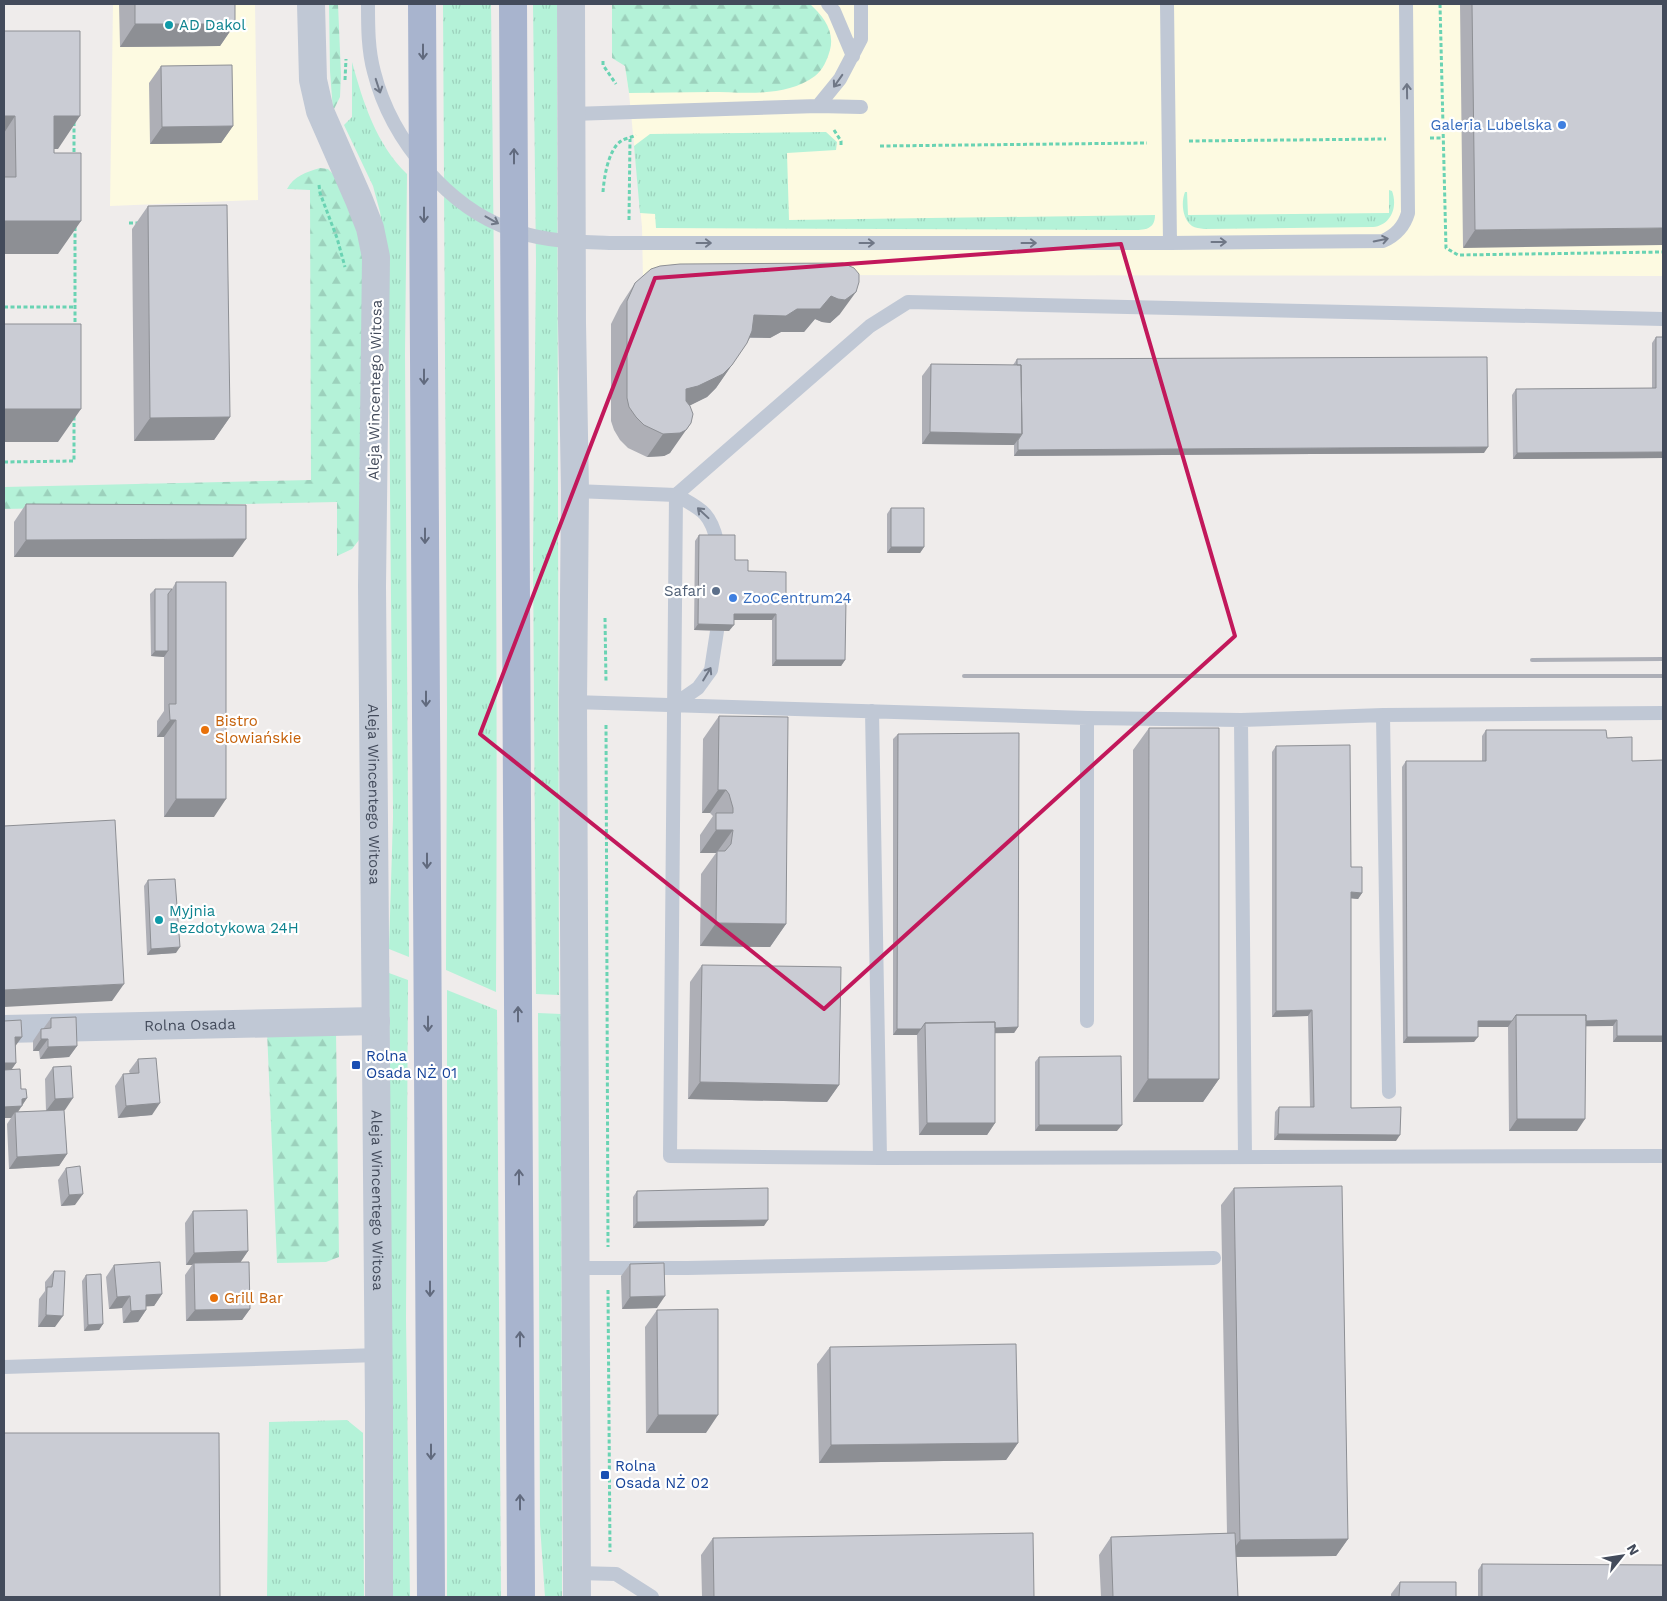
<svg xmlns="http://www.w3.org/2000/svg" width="1667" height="1601" viewBox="0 0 1667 1601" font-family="'Work Sans',sans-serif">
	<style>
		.commercial { fill: #fdfae1 }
		.grass { fill: url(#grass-tufts) }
		.forest { fill: url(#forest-firs) }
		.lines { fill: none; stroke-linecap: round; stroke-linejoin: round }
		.path { stroke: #6ad3b3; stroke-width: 3; stroke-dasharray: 4 2.5; stroke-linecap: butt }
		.service { stroke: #c0c8d5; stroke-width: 14 }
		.minor { stroke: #c0c8d5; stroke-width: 28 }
		.primary { stroke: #a8b4ce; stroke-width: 28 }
		.rail { stroke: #adafb7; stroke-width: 4 }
		.wall { fill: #aeafb6 }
		.shaded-wall { fill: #8d8f94 }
		.building { fill: #caccd4; stroke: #8d8f94 }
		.oneway { stroke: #616a7e }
		.oneway2 { stroke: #6f7786 }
		.marked { fill: none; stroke: #c2185b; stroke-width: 4; stroke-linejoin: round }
		.culture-dot { fill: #0f9aa8; stroke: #fff; stroke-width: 2 }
		.shop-dot { fill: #3f7fe0; stroke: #fff; stroke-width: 2 }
		.service-dot { fill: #5c6f8a; stroke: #fff; stroke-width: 2 }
		.food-dot { fill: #e8710a; stroke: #fff; stroke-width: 2 }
		.transit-dot { fill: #1a4fb4; stroke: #fff; stroke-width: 2 }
		.labels { text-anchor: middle; stroke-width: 4.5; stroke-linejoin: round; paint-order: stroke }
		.culture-label { font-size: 15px; fill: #0d838f; stroke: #fff; text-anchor: start }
		.shop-label { font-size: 15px; fill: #366cbe; stroke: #fff; text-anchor: end }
		.street-label { font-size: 15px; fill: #434b5b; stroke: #fff }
		.service-label { font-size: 15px; fill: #4e5e75; stroke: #fff; text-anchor: end }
		.food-label { font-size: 15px; fill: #c56008; stroke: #fff; text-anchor: start }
		.transit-label { font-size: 15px; fill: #164399; stroke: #fff; text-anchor: start }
	</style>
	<defs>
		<pattern id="grass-tufts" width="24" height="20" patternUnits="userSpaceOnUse" patternTransform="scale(1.25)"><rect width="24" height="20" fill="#b4f2d8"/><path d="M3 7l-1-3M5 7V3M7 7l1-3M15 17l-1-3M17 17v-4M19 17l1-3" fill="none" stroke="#9cd1bc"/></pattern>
		<pattern id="forest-firs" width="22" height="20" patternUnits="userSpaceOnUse" patternTransform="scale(1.25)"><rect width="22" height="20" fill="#b4f2d8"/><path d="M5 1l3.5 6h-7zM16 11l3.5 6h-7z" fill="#9cd1bc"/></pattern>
	</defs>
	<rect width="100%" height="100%" fill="#efeceb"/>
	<!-- commercial -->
	<path class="commercial" d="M113,4h142l3,196 -148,6z
		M625,4h1038v272l-1014,-1 -6,5 -1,-53 -13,-134 -4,-27z"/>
	<!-- grass -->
	<path class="grass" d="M443,4h48c4,329 7,659 5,988l-50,-22 1,-262z
		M533,4h24l2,991 -23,-1 -3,-438 3,-295z
		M352,62c11,40 24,82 55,112l-2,180 4,603 -20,-8 4,-132 -5,-552 -8,-53 -7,-26 -29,-61 8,-8z
		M826,132l11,10 -1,8 -49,3 2,67 366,-5c0,15 -11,15 -23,15l-476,-2 -1,-14 -15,-1 -6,-67 16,-12z
		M1389,190l3,1c6,16 -1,34 -19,36l-169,2c-4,-1 -9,-1 -12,-3 -10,-7 -11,-24 -7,-34h2l1,23 201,-2z
		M389,973l19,7 -2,340 4,277h-17z
		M447,990l50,20 4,587h-54z
		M538,1013l23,1 1,583h-17l-5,-72z
		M347,1420l16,13 1,164h-97l2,-175z"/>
	<!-- forest -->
	<path class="forest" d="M329,4h9l3,71 -1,22 -7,14 -3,-40z
		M612,4h198c13,12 25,27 20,46 -3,10 -7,20 -15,26 -30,22 -71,16 -105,16 -27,0 -54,1 -81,1l-4,-27 -13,-8z
		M320,168l8,1 6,6 15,28 16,57 -6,280 -7,9 -15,7v-54l-333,7v-22l307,-7 -1,-290 -23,-1c7,-13 19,-17 33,-21z
		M267,1031h69l3,226 -13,5 -49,1z"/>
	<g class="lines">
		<!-- path -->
		<path class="path" d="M1440,4l6,244 12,7 205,-3
			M603,61v4l13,19
			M345,80l1,-21
			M74,122v34
			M834,130l7,11v6
			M1430,138h13
			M1189,141l197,-2
			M880,146l267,-3
			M319,185l1,8 17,45 8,29
			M603,192c1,-14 5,-42 18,-51 4,-3 10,-3 15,-6
			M629,220l1,-81
			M129,223h10
			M75,227v99
			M4,307h71
			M4,462l70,-1v-46
			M605,618l1,64
			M606,725l2,522
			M608,1290l2,262"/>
		<!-- service -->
		<path class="service" d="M368,4c0,23 0,46 6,68 17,68 76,140 145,160 30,10 62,10 94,11h557l213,-2c13,-6 21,-14 25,-28l-2,-209
			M828,4l6,7 19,45
			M1167,4l3,239
			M818,106l22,-27 21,-40v-35
			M572,114l246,-8 43,1
			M575,491l101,4 194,-169 38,-24 755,17
			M676,495l-6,661 210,2 783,-2
			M676,495c24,14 34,16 41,46
			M573,702l514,16 154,2 142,-5 280,-2
			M675,704l23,-16 13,-18 6,-39
			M872,711l8,447
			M1383,715l6,377
			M1087,718v303
			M1241,720l4,437
			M576,1268h111l527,-10
			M4,1367l374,-12
			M577,1573l39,1 36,23"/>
		<!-- minor -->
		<g class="minor">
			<path id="s1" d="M311,4l2,76 7,31 39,89 11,28 6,29 -4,329 7,824v187"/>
			<path d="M571,4l1,319 3,168 -2,211 4,895"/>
			<path id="s2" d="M4,1029l372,-8"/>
		</g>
		<!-- primary -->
		<path class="primary" d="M422,4l9,1593
			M513,4l8,1593"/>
		<!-- rail -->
		<path class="rail" d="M1532,660l131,-1
			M964,676h699"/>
	</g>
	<!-- wall -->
	<path class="wall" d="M119,4h116v20l-15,22 -100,1z
		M1460,4h203l-200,244z
		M4,31l54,118h-4l4,105h-54z
		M161,66l72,60 -12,17 -71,1 -1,-61z
		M148,206l82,211 -16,23 -80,1 -2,-212z
		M635,283l205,31 -10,9 -8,-1 -7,-3 -11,13h-23l-11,6h-20l-34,50 -9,9 -17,8 -20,48 -6,3 -17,1 -19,-9 -8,-8 -6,-10 -3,-9v-97l9,-18z
		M1656,337h7v121l-150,1 -1,-64 4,-6 136,-1v-45z
		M1017,359l467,94 -470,3v-11l-92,-1v-68l9,-12 82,1z
		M26,504l207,53h-219v-35z
		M891,508l33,39 -4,6h-33v-39z
		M699,535l36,25 51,41 59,59 -4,6h-69v-46h-38l-5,11 -35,-1 1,-89z
		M176,582l38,235h-50v-80h-7v-16l7,-10v-54l-13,-1 -1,-62 5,-5h17z
		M719,716l67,208 -16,23 -70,-1 1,-72 15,-21h-16v-18l13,-19 -3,-3h-8l1,-74z
		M1149,728l70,351 -16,23h-70v-352z
		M1486,730l121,8 25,23 31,281h-50v-16h-27l-9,105h-68l-1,-104h-30l-4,15 -71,1 -1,-276 4,-6h76v-25z
		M898,734l120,293 -4,6h-19v90l-8,12h-68l-2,-100h-24v-296z
		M1276,746l75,121 11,26 -4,6 -7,-1v210l45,33 -122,-1 1,-28 4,-5h31l-2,-91 -36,1v-265z
		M148,880l28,73 -29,2 -3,-69z
		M702,965l137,120 -12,17 -139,-3 2,-117z
		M51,1018l26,28 -8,11 -29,2 -1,-8h-6v-10l8,-12h2z
		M4,1021l11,25 1,17 -4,6 9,20 6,9 -9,14 28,-1 -1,-32 8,-12 12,43h-1l3,44 -8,12 -50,3 -2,-45 4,-6h-7z
		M1039,1057l78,74h-82v-69z
		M138,1059l14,56 -34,3 -3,-32 8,-12h7l-1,-3z
		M66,1168l9,37 -14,1 -3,-26z
		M1234,1188l114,351 -12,17 -100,1 2,40h-137l-2,-42 12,-18 116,-4 -6,-328z
		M637,1191l127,35 -131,2v-31z
		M193,1211l55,40 -8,11 10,47 -8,11 -56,1 -1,-46 7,-10h-6l-1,-42z
		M630,1264l27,44 -35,1 -1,-33z
		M114,1265l48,29 -8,12h-8v4l-8,12 -15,1 -1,-15 -13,1 -3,-32z
		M54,1271l1,56h-17l1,-28 6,-8v-9z
		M86,1275l17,49 -4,6 -15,1 -2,-50z
		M657,1310l49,123h-60l-1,-106z
		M830,1347l188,96 -12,17 -187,3 -2,-99z
		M713,1538l321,59h-332l-1,-42z
		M1482,1564l181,33h-185v-27z
		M1400,1582l56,15h-65v-3z"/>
	<!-- shaded-wall -->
	<path class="shaded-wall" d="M135,24h100l-15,22 -100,1z
		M4,116h11l-11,17z
		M54,116h26l-22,33h-27z
		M233,126l-12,17 -71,1 12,-17z
		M4,221h77l-23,33h-54z
		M1663,228v17l-200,3 12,-18z
		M856,292l-16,22 -10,9 -8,-1 -7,-3 -11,13h-23l-11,6 -32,-1 16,-22 43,-6 34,-13z
		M732,365l-16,23 -9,9 -24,12 3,-20z
		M4,409h77l-23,33h-54z
		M230,417l-16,23 -80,1 16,-23z
		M691,423l-21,30 -6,3 -17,1 16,-23z
		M930,432l92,2 -8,11 -92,-1z
		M1488,447l-4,6 -470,3 4,-6z
		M1663,452v6l-150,1 4,-6z
		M246,539l-13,18h-219l12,-17z
		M891,547h33l-4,6h-33z
		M734,614h42l-4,6h-42z
		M698,624l36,1 -5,6 -35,-1z
		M155,651h13l-4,6 -13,-1z
		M776,660h69l-4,6h-69z
		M170,720h6l-12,17h-7z
		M718,790h8l-16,23h-8z
		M176,799h50l-12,18h-50z
		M716,830h17l-16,22v-1l-1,2h-16z
		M1351,892l11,1 -4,6 -11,-1z
		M716,923l70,1 -16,23 -70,-1z
		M180,947l-4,6 -29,2 4,-6z
		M124,984l-12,17 -108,6v-17z
		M1312,1010l-4,6 -36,1 4,-6z
		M1617,1020l-4,6 -97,1v-6z
		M1478,1021h34l-4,6h-34z
		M1018,1027l-4,6 -88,1 -1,-5z
		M897,1029h24l-4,6h-24z
		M1617,1036h46v6h-50z
		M15,1037h7l-8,11z
		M1407,1037h71l-4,5 -71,1z
		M41,1039h7l-9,12h-6z
		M77,1046l-8,11 -29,2 8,-12z
		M4,1063h12l-8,11 -4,1z
		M1148,1079h71l-16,23h-70z
		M700,1082l139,3 -12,17 -139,-3z
		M27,1098l-12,18v-4l-4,6h-7v-11l18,-8z
		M73,1098l-8,12 -19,1 9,-12z
		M160,1103l-8,12 -34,3 8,-12z
		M1517,1119h68l-8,12h-68z
		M927,1123h68l-8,12h-68z
		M1039,1125h83l-5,6h-82z
		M1278,1134l122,1 -4,6 -122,-1z
		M67,1154l-8,12 -50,3 8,-12z
		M83,1194l-8,11 -14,1 8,-11z
		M768,1220l-4,6 -131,2 4,-6z
		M248,1251l-8,12h-46l-2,2h-6l8,-12z
		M162,1294l-8,12 -17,1 9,-12z
		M130,1296l-8,12 -13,1 8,-12z
		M665,1296l-8,12 -35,1 8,-12z
		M250,1309l-8,11 -56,1 9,-11z
		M146,1310l-8,12 -15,1 8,-12z
		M46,1315l17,1 -8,11h-17z
		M103,1324l-4,6 -15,1 4,-6z
		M658,1415h60l-12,18h-60z
		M1018,1443l-12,17 -187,3 12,-18z
		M1348,1539l-12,17 -108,1 12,-17z"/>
	<!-- building -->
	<path class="building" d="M135,4h100v20h-100z
		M1472,4h191v224l-188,2z
		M4,31h76v85h-26v37h27v68h-77v-44h12l-1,-61h-11z
		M232,65l1,61 -71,1 -1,-61z
		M227,205l3,212 -80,1 -2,-212z
		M843,263l11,5 5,6v8l-3,10 -11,8 -7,-1 -7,-3 -11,13h-23l-11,7 -32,-1 -2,16 -5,12 -15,22 -9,9 -25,12 -12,3v12l4,5 3,8 -2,9 -5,7 -6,3 -17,1 -19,-9 -8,-8 -7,-10 -2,-9v-97l8,-18 16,-14 9,-3 20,-2z
		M4,324h77v85h-77z
		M1656,337h7v115l-146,1 -1,-64 140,-1z
		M1487,357l1,90 -470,3v-10l4,-6 -1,-69h-4v-6z
		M931,364l90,1 1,69 -92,-2z
		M26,504l220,1v34l-220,1z
		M891,508h33v39h-33z
		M699,535h36v25h13v11l38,1v29h60l-1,59h-69v-46h-42v11l-36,-1z
		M176,582h50v217h-50v-79h-6l-1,-16h7z
		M155,589h17l-4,5v57h-13z
		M719,716l69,1 -2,207 -70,-1 1,-72h8l6,-7 2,-14h-17v-17h17v-5l-4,-14 -3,-4h-8z
		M1149,728h70v351h-71z
		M1486,730h120l1,8 25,-1v24l31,-1v276h-46v-16l-31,1v-6h-70l-4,6h-34v16h-71l-1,-276h80z
		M1019,733l-1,294 -23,1v-6l-70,1 -4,6h-24l1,-295z
		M1350,745l1,122h11v26l-11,-1v216l50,-1 -1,28 -122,-1 1,-27h35l-2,-97 -36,1v-265z
		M115,820l9,164 -120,6v-164z
		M175,879l5,68 -29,2 -3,-69z
		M702,965l139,2 -2,118 -139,-3z
		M1516,1015h70l-1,104h-68z
		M76,1017l1,29 -29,1v-8h-7v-10l10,-1v-10z
		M21,1020l1,17h-7l1,26h-12v-42z
		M995,1022v101h-68l-2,-100z
		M1121,1056l1,69h-83v-68z
		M156,1058l4,45 -34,3 -3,-32 16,-1 -1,-14z
		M71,1066l2,32 -18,1 -2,-32z
		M20,1069l1,20h5l1,9 -5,1v7l-18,1v-37z
		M64,1110l3,44 -50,3 -2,-45z
		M80,1166l3,28 -14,1 -3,-27z
		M1342,1186l6,353 -108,1 -6,-352z
		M768,1188v32l-131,2v-31z
		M247,1210l1,41 -54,2 -1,-42z
		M160,1262l2,32 -16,1v15l-15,1 -1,-15 -13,1 -3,-32z
		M249,1262l1,47 -55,1 -1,-47z
		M664,1263l1,33 -35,1v-33z
		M54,1271h11l-2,45 -17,-1 1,-28h5z
		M101,1274l2,50 -15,1 -2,-50z
		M718,1309v106h-60l-1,-105z
		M1016,1344l2,99 -187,2 -1,-98z
		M4,1433h215l1,164h-216z
		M1033,1533l1,64h-320l-1,-59z
		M1235,1533l3,64h-125l-2,-60z
		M1482,1564l181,1v32h-181z
		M1400,1582h56v15h-57z"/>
	<!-- one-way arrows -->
	<defs><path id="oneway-shaft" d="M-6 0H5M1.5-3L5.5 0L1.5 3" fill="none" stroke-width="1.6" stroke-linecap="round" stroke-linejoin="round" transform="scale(1.25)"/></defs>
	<g class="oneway">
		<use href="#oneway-shaft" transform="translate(423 52) rotate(90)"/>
		<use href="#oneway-shaft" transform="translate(514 156) rotate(-90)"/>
		<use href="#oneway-shaft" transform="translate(424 215) rotate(90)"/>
		<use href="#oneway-shaft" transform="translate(424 377) rotate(90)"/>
		<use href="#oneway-shaft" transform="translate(425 536) rotate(90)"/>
		<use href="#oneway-shaft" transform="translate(426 699) rotate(90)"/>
		<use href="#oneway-shaft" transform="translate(427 861) rotate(90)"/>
		<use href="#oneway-shaft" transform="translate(518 1014) rotate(-90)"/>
		<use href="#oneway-shaft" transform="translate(428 1024) rotate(90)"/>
		<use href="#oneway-shaft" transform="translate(519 1177) rotate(-90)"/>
		<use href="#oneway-shaft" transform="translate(430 1289) rotate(90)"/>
		<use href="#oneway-shaft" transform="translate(520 1339) rotate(-90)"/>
		<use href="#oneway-shaft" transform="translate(431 1452) rotate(90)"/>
		<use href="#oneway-shaft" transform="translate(520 1502) rotate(-90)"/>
	</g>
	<g class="oneway2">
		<use href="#oneway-shaft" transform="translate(838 81) rotate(125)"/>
		<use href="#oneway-shaft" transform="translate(378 86) rotate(72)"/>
		<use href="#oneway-shaft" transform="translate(1407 91) rotate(-91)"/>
		<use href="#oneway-shaft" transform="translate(492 220) rotate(29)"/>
		<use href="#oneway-shaft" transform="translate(1381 240) rotate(-11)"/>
		<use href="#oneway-shaft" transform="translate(1219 242)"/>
		<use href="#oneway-shaft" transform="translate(704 243)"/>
		<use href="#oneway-shaft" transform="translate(867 243)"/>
		<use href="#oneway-shaft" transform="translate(1029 243)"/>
		<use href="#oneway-shaft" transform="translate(703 513) rotate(-137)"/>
		<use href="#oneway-shaft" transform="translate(707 674) rotate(-59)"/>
	</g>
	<!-- marked area -->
	<path class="marked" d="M1121,244l114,392 -411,373 -344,-275 175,-456z"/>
	<!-- markers -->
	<g class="culture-dot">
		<circle cx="169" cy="25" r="5"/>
		<circle cx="159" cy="920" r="5"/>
	</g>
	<g class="shop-dot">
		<circle cx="1562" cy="125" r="5"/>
		<circle cx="733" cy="598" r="5"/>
	</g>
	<circle class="service-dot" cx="716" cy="591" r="5"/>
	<g class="food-dot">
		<circle cx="205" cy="730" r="5"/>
		<circle cx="214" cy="1298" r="5"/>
	</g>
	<g class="transit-dot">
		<rect x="351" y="1060" width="10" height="10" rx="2.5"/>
		<rect x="600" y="1470" width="10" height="10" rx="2.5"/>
	</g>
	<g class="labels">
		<!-- culture labels -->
		<g class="culture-label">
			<text x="179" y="30">AD Dakol</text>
			<text x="169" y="916">Myjnia<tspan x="169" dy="17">Bezdotykowa 24H</tspan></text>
		</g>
		<!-- shop labels -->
		<g class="shop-label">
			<text x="1552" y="130">Galeria Lubelska</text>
			<text x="743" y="603" text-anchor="start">ZooCentrum24</text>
		</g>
		<!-- street labels -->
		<g class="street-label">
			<text transform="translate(375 390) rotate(-89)" y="5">Aleja Wincentego Witosa</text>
			<text dy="5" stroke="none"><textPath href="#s1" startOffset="802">Aleja Wincentego Witosa</textPath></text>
			<text dy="5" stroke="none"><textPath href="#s2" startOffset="186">Rolna Osada</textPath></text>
			<text dy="5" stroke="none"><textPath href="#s1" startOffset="1208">Aleja Wincentego Witosa</textPath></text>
		</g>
		<!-- service labels -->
		<g class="service-label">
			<text x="706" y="596">Safari</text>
		</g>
		<!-- food labels -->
		<g class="food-label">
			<text x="215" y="726">Bistro<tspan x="215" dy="17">Slowiańskie</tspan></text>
			<text x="224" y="1303">Grill Bar</text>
		</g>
		<!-- transit labels -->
		<g class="transit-label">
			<text x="366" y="1061">Rolna<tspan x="366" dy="17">Osada NŻ 01</tspan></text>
			<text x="615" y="1471">Rolna<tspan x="615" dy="17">Osada NŻ 02</tspan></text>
		</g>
	</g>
	<!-- border -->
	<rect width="1667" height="1601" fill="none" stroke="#434b5b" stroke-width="10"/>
	<!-- north arrow -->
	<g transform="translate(1622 1556) rotate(60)" stroke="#ffffff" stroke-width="4" paint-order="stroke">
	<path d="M0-4L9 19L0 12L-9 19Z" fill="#434b5b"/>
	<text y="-8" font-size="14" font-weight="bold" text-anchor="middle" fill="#434b5b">N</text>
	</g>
</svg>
